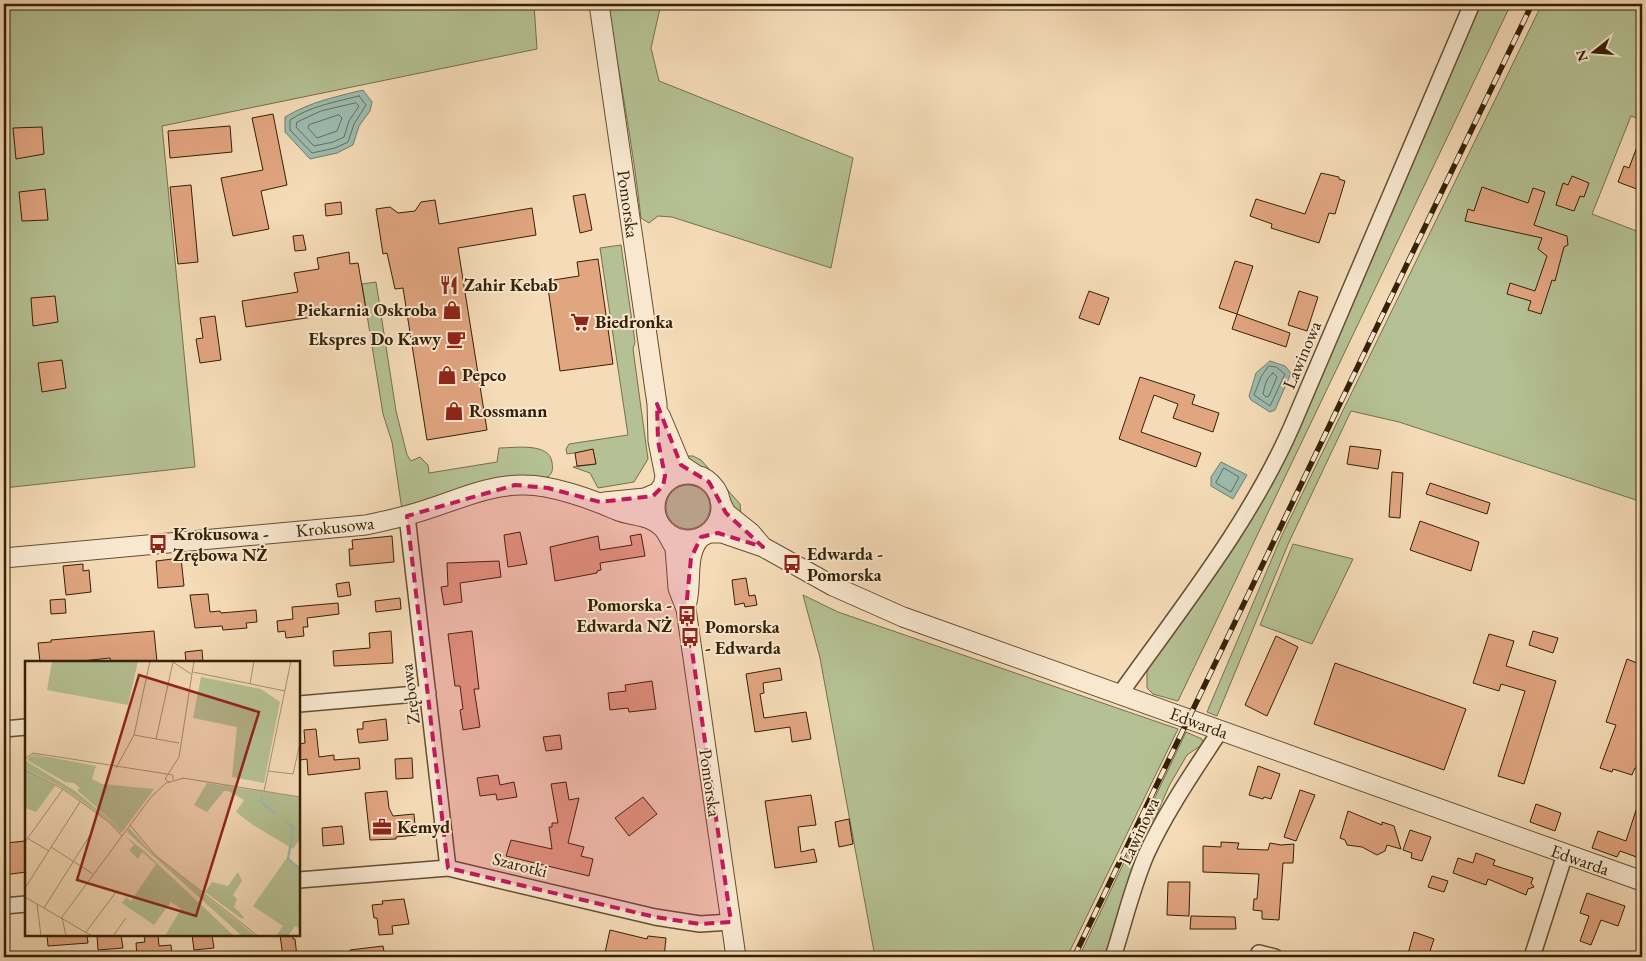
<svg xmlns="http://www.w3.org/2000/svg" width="1646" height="961" viewBox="0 0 1646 961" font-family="'EB Garamond',serif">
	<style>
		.green { fill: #b5c194; stroke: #75704d }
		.water { fill: #9cbbaf; stroke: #737d6b }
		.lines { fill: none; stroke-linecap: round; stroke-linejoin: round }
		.shore { stroke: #686e5a; stroke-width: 1 }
		.building { fill: #e1a580; stroke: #352006 }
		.minor-casing { stroke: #654f32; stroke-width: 18 }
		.tertiary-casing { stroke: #654f32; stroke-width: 21 }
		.minor { stroke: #f8e8d0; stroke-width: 15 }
		.tertiary { stroke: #f8e8d0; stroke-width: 19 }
		.rail-casing { stroke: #352006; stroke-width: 5.5 }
		.rail { stroke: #f8e8d0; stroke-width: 4; stroke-dasharray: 11; stroke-linecap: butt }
		.marked { fill: #c2185b; fill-opacity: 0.2; stroke: #c2185b; stroke-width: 4; stroke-dasharray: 10 6; stroke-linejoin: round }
		.labels { text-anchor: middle; stroke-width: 4; stroke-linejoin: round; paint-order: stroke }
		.street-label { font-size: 18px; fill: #352006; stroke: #f8e8d0 }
		.poi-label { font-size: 18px; font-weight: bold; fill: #352006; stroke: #f8e8d0; text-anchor: start }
		.inset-river { fill: none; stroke: #9cbbaf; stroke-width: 2.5 }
		.inset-road { fill: none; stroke: #a89070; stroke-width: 1 }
		.view { fill: #8f2418; fill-opacity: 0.15; stroke: #8f2418; stroke-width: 2.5 }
		.inset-edge { fill: none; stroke: #352006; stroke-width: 2.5 }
	</style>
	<rect width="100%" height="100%" fill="#f5dbb7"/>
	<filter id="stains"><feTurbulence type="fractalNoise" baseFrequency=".004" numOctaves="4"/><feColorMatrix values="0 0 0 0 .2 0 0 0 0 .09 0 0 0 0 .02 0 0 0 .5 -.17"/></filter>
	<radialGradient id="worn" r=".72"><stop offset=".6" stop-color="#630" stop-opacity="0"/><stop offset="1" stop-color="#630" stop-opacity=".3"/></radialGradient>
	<!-- green -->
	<path class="green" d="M4,4h530l3,45 -375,77 33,341 -191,21z
		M608,4h53l-10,44 8,33 194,77 -22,110 -159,-51 -14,-1 -9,7 -8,-5c-8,-72 -22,-143 -33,-214z
		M1479,4h32l-333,697 -25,-7 -6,-6v-16l5,-11 87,-123z
		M1542,4h100v116l-11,-4 -39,98 50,19v269l-243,-80 -48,-11 -62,131 -72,174 -10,-4 75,-177z
		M621,245l14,97 -2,7 15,110 -14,23 -36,6 -8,-15 -17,-6 23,-3 -3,-14 -26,4 -1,-5 3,-5 59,-9 -28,-187z
		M376,282l20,129 11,44 4,6 9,-4 8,8 1,8 68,-11 2,-14c15,0 50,-6 53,14 1,7 1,10 -4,15l-146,33 -10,-68 -9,-28 -21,-130z
		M684,456h9l8,4 39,44 1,11 -13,-9 -10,-24z
		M666 507a22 22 0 1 1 44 0a22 22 0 1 1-44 0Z
		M1293,544l60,15 -41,85 -52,-19z
		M803,595l35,17 340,117 -111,228h-192l-55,-299z
		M1186,732l16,7 1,5 -16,11 -18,31 -35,81 -28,90h-27z"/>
	<!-- water -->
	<path class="water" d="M363,90l9,12 -2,9 -11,15 -6,19 -16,8 -27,6 -25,-27v-15c25,-15 50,-20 78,-27z
		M1270,361l15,5 6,7 -16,37 -5,2 -19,-12 -2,-4 7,-23z
		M1221,462l26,13 -14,24 -22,-13v-9z"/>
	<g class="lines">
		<!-- shore -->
		<path class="shore" d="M359,96l7,9 -12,19 -6,18 -13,6 -23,5 -22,-23v-10c21,-14 45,-18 69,-24z
			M356,103l3,3 -10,15 -5,16 -11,5 -19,4 -18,-19 1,-5 24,-11z
			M339,115l3,3 -5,13 -20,7 -9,-10 1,-3z
			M1269,366l7,1 9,7 -15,32 -16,-11 7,-18z
			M1273,373l4,4 -8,19 -3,1 -3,-3c2,-8 3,-16 10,-21z
			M1224,468l15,9 -8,15 -15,-9z"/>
	</g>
	<!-- building -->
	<path class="building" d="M273,114l14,71 -26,6 8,38 -36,7 -12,-58 42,-8 -11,-52z
		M230,126l2,26 -62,6 -2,-27z
		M42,127l2,27 -28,5 -3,-31z
		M1641,136l1,1v54l-24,-9 6,-16 5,2z
		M1321,173l18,4v2l6,2 -10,33 -6,-1 -10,30 -48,-15 1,-4 -22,-8 6,-17 49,15z
		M1572,176l17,7 -5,14 -4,-1 -6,15 -18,-6 7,-22 5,2z
		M191,185l7,77 -20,2 -8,-77z
		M1482,187l46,16 5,-15 12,4 -11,33 33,11 1,9 -4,2 -9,34 -3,-1 -11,34 -13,-4 3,-9 -24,-7 3,-11 25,8 12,-35 -9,-7 4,-11 -77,-17 3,-12 6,2z
		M45,189l3,31 -26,1 -3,-29z
		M585,194l7,36 -12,3 -7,-37z
		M435,200l4,24 93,-16 4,27 -78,13 29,182 -60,10 -24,-152 -8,1 -8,-36 -4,1 -7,-45 14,-2 8,6 17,-2 6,-9z
		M341,202l1,12 -16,2 -1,-12z
		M303,235l3,15 -11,1 -2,-15z
		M349,252l1,12 8,-1 8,46 -120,18 -4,-26 56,-9 -4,-19 25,-4 -2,-11z
		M598,259l15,105 -53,7 -13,-90 32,-5 -2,-14z
		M1235,261l18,5 -16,48 -18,-6z
		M1089,291l20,7 -10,27 -20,-7z
		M1299,291l19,6 -11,34 -19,-6z
		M55,296l3,26 -25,4 -2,-28z
		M1237,314l53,19 -4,14 -54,-18z
		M215,316l6,44 -21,3 -4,-24 7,-1 -3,-20z
		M62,360l4,28 -24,4 -4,-29z
		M1140,377l55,18 -3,9 27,9 -6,19 -40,-14 5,-14 -24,-9 -13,37 60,21 -5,14 -77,-28z
		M1350,446l31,4 -3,19 -31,-5z
		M593,449l3,15 -19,2 -2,-13z
		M1392,472l11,1 -3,45 -11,-1z
		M1430,483l60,20 -3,11 -61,-20z
		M1420,521l59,21 -8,29 -61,-21z
		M520,532l7,32 -19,3 -4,-32z
		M641,534l4,22 -45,7 1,7 -4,1v2l-42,8 -5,-34 48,-11 2,14 32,-5 -2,-9z
		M392,536l2,26 -44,4 -1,-17h4l-1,-9z
		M181,558l3,28 -26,2 -2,-27z
		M499,561l2,16 -41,6 2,19 -18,3 -3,-18 7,-1 -1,-23z
		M83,564v7l6,-1 2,22 -25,3 -3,-29z
		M746,578l3,18 6,-1 2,10 -12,2 -1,-4 -9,2 -3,-25z
		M349,582l2,13 -13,2 -2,-13z
		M208,594l2,18 10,-1 1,2 35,-3 1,12 -11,1 1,5 -24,2 -1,-4 -27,2 -5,-33z
		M400,598l1,11 -25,3 -1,-11z
		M65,599l1,14 -15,1 -1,-14z
		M338,603l1,11 -32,4 1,9h-5l1,9 -18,2 -1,-7 -7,1 -1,-11 16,-2 -1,-12z
		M154,631l3,31h-46l-1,-4 -37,4h-33l-2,-19 13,-1v-2z
		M391,631l2,32 -59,3 -1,-15 37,-3 -1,-15z
		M472,631l7,58h-5l6,38 -17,3 -3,-20 3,-1 -3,-23h-5l-7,-52z
		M1533,631l25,7 -5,15 -24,-8z
		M1489,634l25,7 -8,25 50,15 -32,103 -26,-8 27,-85 -24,-7 -2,7 -26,-8z
		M1276,636l22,11 -31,69 -22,-11z
		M202,650l1,12h-17l-1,-10z
		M1627,659l15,6v79l-5,17 5,7h-7l-3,7 -19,-6 -1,3 -12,-4 16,-43 -10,-3z
		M1335,663l131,46 -22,61 -130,-46z
		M780,668l2,12 -19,3 1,10 -4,1 4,24 42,-6 5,27 -19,3 -2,-15 -35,5 -9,-58z
		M652,681l4,28 -27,3 -1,-4 -18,2 -2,-17 18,-2 -1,-6z
		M386,719l2,21 -29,3 -2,-14h6v-7z
		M316,729l3,28 15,-2v5l25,-2 1,11 -52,6 -1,-16 -7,1 -1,-16 6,-1 -1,-13z
		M560,735l2,14 -16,2 -3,-14z
		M412,758l1,20 -17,1 -1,-20z
		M1258,766l22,8 -9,25 -7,-2 -1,2 -14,-4z
		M498,775l2,10 14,-3 3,15 -20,3 -1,-6 -16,2 -3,-18z
		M566,782l3,18 10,-2 -11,45 16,4 -3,9 12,3 -4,17 -83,-20 5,-16 41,9 -3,-22h3v-4h6l-7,-39z
		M1300,790l15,5 -19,46 -12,-4z
		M387,791l2,17 4,8 21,-2 2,21 -20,2v2l-26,1 -5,-47z
		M811,795l5,30 -18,2 3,25 13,-3 3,13 -42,6 -10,-67z
		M643,797l14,17 -28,22 -14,-18z
		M1640,798h2v61l-22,-8 -3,6 -25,-9 6,-17 28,10z
		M1536,804l25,9 -6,18 -25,-9z
		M1348,811l34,14v-3l12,4 7,23 -14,-4 -2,6 -8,4 -15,-8 -15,-2 -2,-5 -5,-2z
		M849,819l4,25 -14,3 -4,-25z
		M342,826l2,18 -21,2 -1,-18z
		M1410,830l21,7 -9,24 -11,-3 1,-5 -9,-3z
		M25,841l1,31 -22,3 2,-32z
		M1221,842l18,1 -2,6 31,1 2,-7 11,2 13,-1 -1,19h-10l-4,57 -17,-1v-8l-9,-1 1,-11h3l2,-25 -56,-2v-26l18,1z
		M1476,853l19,7 -2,5 40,13 -2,5 3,4 -6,2 -2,6 -38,-16 -2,6 -33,-12 5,-15 15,5z
		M1432,876l16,5 -4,11 -16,-5z
		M1168,882h22l-1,34 -22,-1z
		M1587,893l38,13 -7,20 -17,-6 -10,25 -11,-4 9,-25 -9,-3z
		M404,899l5,25 -17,2 1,8 -14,1 -2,-17h-3l-2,-13 11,-1 -1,-3z
		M1191,916l44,1 1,12h-46z
		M610,930l37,9 1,-3 18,2 -2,19h-60z
		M1414,932l20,7 -6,18h-21z
		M47,935h40l1,8 -40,3z
		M97,935h24l2,13 -25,2z
		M144,935h14l1,11 12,-1 1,12h-35l-1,-14 9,-1z
		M192,935h20l2,13 -20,2z
		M280,935h13v4h2l2,18h-14z
		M383,946l2,11h-34l-1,-7z"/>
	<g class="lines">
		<!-- minor casing -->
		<g class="minor-casing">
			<path id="minor" d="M407,516l41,352
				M1120,694c61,-86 129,-170 172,-268l180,-422
				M299,704l129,-11
				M4,729l22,-2
				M299,880l149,-12 207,49 45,7 31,-2
				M4,906l22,-2
				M1259,953l16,4
				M1113,957c11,-34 19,-69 33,-102 20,-44 48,-84 74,-124
				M1532,957l33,-103"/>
		</g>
		<!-- tertiary casing -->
		<g class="tertiary-casing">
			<path id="tertiary" d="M599,4l58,400 1,37 7,35 -2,10
				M660,415l21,50 15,10
				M655 507a33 33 0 1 1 66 0a33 33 0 1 1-66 0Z
				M720,501l6,12 25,20 11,13
				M604,502l41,-4 14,-6
				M666,532l9,16 3,40 8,21 50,348
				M708,533h14l41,14 70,39 70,31 739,264
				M4,558l362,-33c19,-4 37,-8 56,-14 33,-10 67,-27 103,-26 27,0 66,14 91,25 17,7 32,4 46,17
				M687,602c5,-20 -2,-49 14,-65"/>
		</g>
		<!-- minor -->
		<use href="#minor" class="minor"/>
		<!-- tertiary -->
		<use href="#tertiary" class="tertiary"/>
		<!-- rail casing -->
		<g class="rail-casing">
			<path id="rail" d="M1074,957l458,-953"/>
		</g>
		<!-- rail -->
		<use href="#rail" class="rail"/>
	</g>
	<!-- marked area -->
	<path class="marked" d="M657,404l24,61 28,17 17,31 37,34 -45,-14 -17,4 -10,21 -5,51 45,313 -31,2 -45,-7 -207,-49 -41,-352 108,-31 33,3 52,14 53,-6 10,-10 2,-10 -7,-35z"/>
	<!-- icons -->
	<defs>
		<g id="restaurant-bare" transform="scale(1.5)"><path d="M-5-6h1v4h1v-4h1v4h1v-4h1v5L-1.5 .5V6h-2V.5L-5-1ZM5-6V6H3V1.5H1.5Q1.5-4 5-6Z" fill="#8f2418" stroke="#f8e8d0" stroke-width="2.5" paint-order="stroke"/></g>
		<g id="shop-bare" transform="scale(1.5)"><path d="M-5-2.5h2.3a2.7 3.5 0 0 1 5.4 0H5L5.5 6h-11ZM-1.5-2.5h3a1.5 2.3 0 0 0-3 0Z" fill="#8f2418" stroke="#f8e8d0" stroke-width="2.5" paint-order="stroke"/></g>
		<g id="supermarket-bare" transform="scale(1.5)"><path d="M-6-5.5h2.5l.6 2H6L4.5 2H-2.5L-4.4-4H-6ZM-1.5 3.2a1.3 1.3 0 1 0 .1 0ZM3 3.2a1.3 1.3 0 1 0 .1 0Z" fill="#8f2418" stroke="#f8e8d0" stroke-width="2.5" paint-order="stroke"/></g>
		<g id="cafe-bare" transform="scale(1.5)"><path d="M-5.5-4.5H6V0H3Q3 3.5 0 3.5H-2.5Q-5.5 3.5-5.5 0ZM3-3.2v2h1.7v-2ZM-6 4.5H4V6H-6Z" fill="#8f2418" stroke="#f8e8d0" stroke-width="2.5" paint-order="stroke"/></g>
		<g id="bus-bare" transform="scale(1.5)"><path d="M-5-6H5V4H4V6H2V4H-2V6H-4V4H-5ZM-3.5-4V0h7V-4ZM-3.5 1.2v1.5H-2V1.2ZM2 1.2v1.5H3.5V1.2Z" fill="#8f2418" stroke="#f8e8d0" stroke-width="2.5" paint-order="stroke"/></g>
		<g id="office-bare" transform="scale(1.5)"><path d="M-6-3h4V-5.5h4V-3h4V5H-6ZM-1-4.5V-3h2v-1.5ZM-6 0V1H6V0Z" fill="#8f2418" stroke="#f8e8d0" stroke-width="2.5" paint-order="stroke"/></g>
	</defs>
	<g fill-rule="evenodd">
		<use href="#restaurant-bare" x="449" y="285"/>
		<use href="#shop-bare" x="452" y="310"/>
		<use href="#supermarket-bare" x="580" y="322"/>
		<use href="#cafe-bare" x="456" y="339"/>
		<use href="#shop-bare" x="447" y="375"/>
		<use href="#shop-bare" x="454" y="411"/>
		<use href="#bus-bare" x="158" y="544"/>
		<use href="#bus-bare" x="792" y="564"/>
		<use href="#bus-bare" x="687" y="615"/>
		<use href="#bus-bare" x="690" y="637"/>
		<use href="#office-bare" x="382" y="827"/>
	</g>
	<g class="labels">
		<!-- street labels -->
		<g class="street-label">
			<text transform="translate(628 204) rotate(82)" y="6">Pomorska</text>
			<text transform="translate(1302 355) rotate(-67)" y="6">Lawinowa</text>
			<text transform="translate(335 527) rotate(-6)" y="6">Krokusowa</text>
			<text transform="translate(410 694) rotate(-97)" y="6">Zrębowa</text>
			<text transform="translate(1199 723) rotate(20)" y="6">Edwarda</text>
			<text transform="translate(710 783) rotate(82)" y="6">Pomorska</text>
			<text transform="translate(1139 831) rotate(-65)" y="6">Lawinowa</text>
			<text transform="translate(1580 860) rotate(19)" y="6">Edwarda</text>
			<text transform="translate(520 865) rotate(14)" y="6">Szarotki</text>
		</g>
		<!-- poi labels -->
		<g class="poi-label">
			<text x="464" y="291">Zahir Kebab</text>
			<text x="437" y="316" text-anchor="end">Piekarnia Oskroba</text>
			<text x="595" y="328">Biedronka</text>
			<text x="441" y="345" text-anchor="end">Ekspres Do Kawy</text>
			<text x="462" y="381">Pepco</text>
			<text x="469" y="417">Rossmann</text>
			<text x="173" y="540">Krokusowa -<tspan x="173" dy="21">Zrębowa NŻ</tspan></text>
			<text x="807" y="560">Edwarda -<tspan x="807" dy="21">Pomorska</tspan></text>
			<text x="672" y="611" text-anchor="end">Pomorska -<tspan x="672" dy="21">Edwarda NŻ</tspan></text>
			<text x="705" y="633">Pomorska<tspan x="705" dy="21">- Edwarda</tspan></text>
			<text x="397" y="833">Kemyd</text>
		</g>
	</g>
	<!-- overview -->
	<g transform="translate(25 661)">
		<rect width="275" height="275" fill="#f5dbb7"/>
		<path d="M27,0h86l-10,44 -81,-15zM176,16l60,12 19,13 -16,81 -32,-6 5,-50 -44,-9zM8,93l63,12 -4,13 10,5 52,5 -31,42 -46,-41 3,-2 -6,-5 -9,-1 -38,-22 3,-4 15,2 -15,-3zM1,100l49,30 48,40 -2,2 -13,-13 -46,-33 -37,-18zM0,109l30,16 -19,26 -11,-4zM182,122l93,14v42l-7,10 -40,-24 -17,-13 8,-12 -16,-9h-4l-17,21 -13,-7zM104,167l25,27 102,81h-14l-115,-104zM99,174l20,16 90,85h-69l16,-27 -10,-7 -17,23 -32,-22 4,-6 5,4 25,-37 -14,-12 -4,7 -9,-9 5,-5zM261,198l14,11v59l-5,-3 -7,10h-12l7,-10 -30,-20zM213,211l4,9 -9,14 4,4 -3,8 10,10 -2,2 -37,-27 7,-10 16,4z" fill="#b5c194"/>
		<path class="inset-river" d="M237,135l-1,6 15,12M261,161l7,5 -1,7M267,175l-4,23 12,10"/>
		<path class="inset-road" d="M148,1l18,12M168,11l92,19M225,23l4,-23M109,74l45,8M131,78l17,-77M0,98l8,-6 134,21M91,107l18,-33 16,-74M0,109l38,19 46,33 13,14M243,110l25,3 7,-31M143,113l11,-17 15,-96M158,117l117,19M144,121l-4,-3 3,-5 5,1v5M239,130l27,-130M105,164l25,30 103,81M2,177l22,13M0,181l38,-53M26,186l42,27M0,227l55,-86M0,236l67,39M12,243l4,32M19,247l48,-76M37,256l89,-120 15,-14 18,-5M37,256l4,19M61,271l30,-40M88,275l13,-18"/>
		<path class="view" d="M114,14l120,37 -63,204 -119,-36z"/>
		<rect width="275" height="275" class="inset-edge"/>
	</g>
	<!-- margin -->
	<rect width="1646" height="961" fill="none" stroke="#f5dbb7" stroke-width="20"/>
	<rect x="5" y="5" width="1636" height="951" fill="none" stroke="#352006" stroke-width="2.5"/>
	<rect x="10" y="10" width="1626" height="941" fill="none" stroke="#352006"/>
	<!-- north arrow -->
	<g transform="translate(1594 52) rotate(253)" stroke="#f8e8d0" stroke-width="4" paint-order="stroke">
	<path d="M0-4L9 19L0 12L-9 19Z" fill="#352006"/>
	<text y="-8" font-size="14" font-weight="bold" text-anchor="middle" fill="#352006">N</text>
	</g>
	<rect width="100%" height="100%" filter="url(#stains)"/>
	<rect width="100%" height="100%" fill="url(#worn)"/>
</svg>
